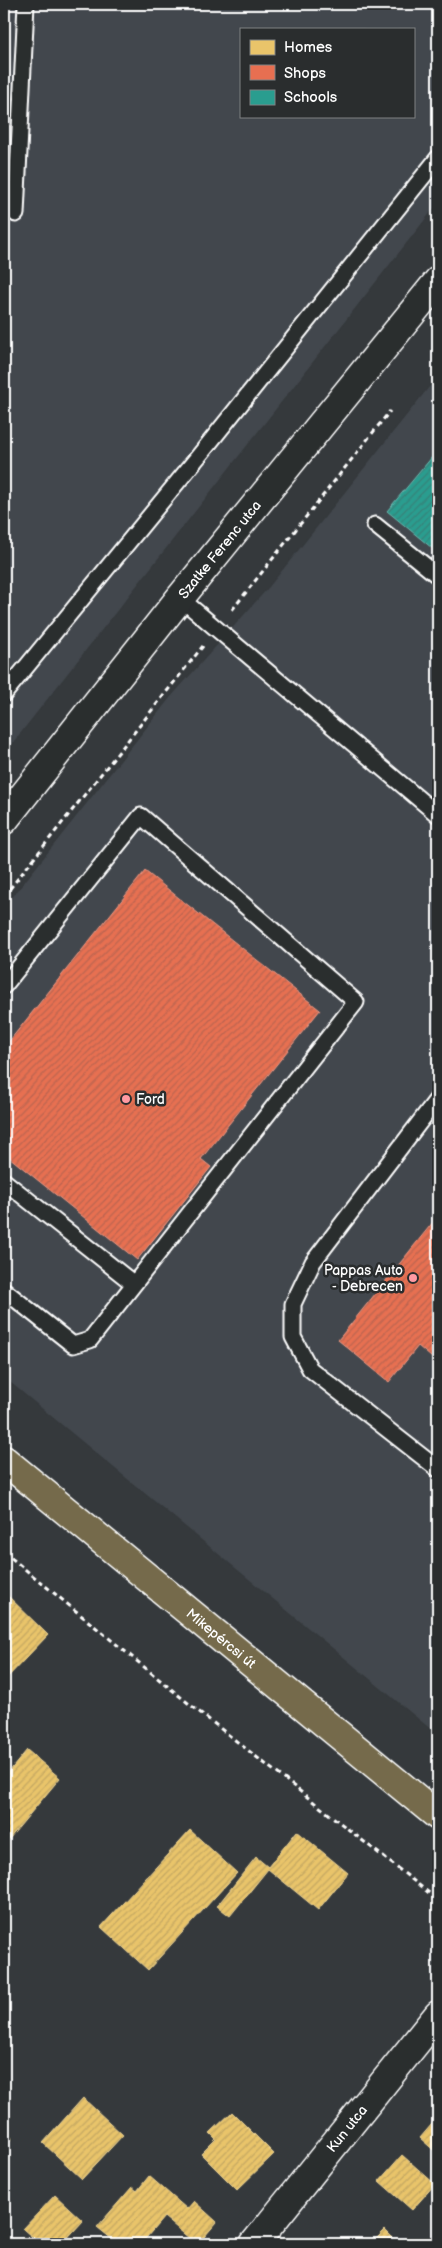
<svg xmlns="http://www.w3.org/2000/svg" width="442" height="2248" viewBox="0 0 442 2248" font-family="'Balsamiq Sans',sans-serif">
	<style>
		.built { fill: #42474d; fill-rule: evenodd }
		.homes { fill: url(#homes-hatch); stroke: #f0d697 }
		.shops { fill: url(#shops-hatch); stroke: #ee9a85 }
		.schools { fill: url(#schools-hatch); stroke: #6abab1 }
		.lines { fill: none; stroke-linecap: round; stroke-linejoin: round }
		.lane-casing { stroke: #fff; stroke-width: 19 }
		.street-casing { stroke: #fff; stroke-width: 31 }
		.primary-casing { stroke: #fff; stroke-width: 31 }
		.path { stroke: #fff; stroke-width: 3; stroke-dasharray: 5 4; stroke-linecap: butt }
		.lane { stroke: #2a2d2e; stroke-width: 15 }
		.street { stroke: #2a2d2e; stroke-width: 28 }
		.primary { stroke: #746b4b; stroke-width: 28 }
		.poi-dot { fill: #ff9aa2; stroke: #2a2d2e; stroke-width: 2 }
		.labels { text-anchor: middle; stroke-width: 5; stroke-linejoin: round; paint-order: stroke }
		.street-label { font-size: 14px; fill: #fff; stroke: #2a2d2e }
		.poi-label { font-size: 14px; fill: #fff; stroke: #2a2d2e; text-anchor: start }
	</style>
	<defs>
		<pattern id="homes-hatch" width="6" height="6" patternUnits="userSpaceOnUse" patternTransform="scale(1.25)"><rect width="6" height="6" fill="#e9c46a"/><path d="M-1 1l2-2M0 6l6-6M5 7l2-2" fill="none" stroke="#c2a662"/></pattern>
		<pattern id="shops-hatch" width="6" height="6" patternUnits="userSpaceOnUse" patternTransform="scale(1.25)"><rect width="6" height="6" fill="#e76f51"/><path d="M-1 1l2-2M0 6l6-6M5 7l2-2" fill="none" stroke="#b86450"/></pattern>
		<pattern id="schools-hatch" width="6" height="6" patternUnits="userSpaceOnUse" patternTransform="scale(1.25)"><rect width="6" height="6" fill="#2a9d8f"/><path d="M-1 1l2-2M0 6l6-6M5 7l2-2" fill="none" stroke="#368178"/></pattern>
	</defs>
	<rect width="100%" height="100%" fill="#35393c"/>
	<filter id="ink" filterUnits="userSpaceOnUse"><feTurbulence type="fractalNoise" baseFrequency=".02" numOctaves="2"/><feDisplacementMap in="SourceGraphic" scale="10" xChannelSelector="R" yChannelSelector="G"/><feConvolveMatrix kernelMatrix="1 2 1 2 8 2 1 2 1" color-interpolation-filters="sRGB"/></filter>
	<g filter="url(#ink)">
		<!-- built -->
		<path class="built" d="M4,4h434v199l-434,551zM241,29h172v87h-172z
			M438,376v1359l-434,-358v-469l166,-210 99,-111z"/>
		<!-- homes -->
		<path class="homes" d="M5,1593l43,42 -44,46v-87z
			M27,1750l33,28 -56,67v-67z
			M190,1830l47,43 -89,97 -47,-43z
			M297,1831l51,42 -30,37 -50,-41 -38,47 -13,-10 39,-49 12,10z
			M83,2098l40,37 -41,44 -39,-36z
			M232,2112l42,42 -37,36 -36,-36 15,-15 -6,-6z
			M438,2117v37l-18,-16z
			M4,2130l8,8 -8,9z
			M402,2155l33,29 -23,26 -33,-29z
			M149,2176l38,33 7,-8 23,21 -19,22h-2l-32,-27 -23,27h-23l-21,-17 35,-40 5,4z
			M55,2195l28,26 -21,23h-22l-17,-15z
			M385,2230l14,14h-28z"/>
		<!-- shops -->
		<path class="shops" d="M145,871l175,139 -119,149 10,8 -74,93 -133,-107v-111l3,2z
			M438,1216v147l-20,-17 -29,36 -51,-42z"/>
		<!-- schools -->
		<path class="schools" d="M438,450v103l-51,-42z"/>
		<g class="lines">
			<!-- lane casing -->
			<g class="lane-casing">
				<path id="lane" d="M16,214l10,-210
					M375,525l63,51
					M180,598l258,217
					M4,694l194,-237 240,-299
					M4,986l137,-170 215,186 -266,338 -17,5 -69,-55
					M438,1098l-125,164 -20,42v33l17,32 128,100
					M4,1181l130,103"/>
			</g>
			<!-- street casing -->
			<g class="street-casing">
				<g id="street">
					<path id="s1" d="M4,820l176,-222 258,-317"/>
					<path id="s2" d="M254,2244l184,-229"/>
				</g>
			</g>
			<!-- primary casing -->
			<g class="primary-casing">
				<g id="primary">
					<path id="s3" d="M4,1460l434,356"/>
				</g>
			</g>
			<!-- path -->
			<path class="path" d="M232,610l158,-199
				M4,896l199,-250
				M4,1552l184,151 250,197"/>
			<!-- lane -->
			<use href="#lane" class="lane"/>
			<!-- street -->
			<use href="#street" class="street"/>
			<!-- primary -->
			<use href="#primary" class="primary"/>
		</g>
	</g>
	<!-- markers -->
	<g class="poi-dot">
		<circle cx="126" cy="1099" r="5"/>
		<circle cx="413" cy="1278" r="5"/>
	</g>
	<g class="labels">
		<!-- street labels -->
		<g class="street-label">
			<text dy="5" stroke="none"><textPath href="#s1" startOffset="346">Szatke Ferenc utca</textPath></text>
			<text dy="5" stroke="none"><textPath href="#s3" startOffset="281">Mikepércsi út</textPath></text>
			<text dy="5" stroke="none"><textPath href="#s2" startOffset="148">Kun utca</textPath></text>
		</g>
		<!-- poi labels -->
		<g class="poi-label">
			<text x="136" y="1104">Ford</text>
			<text x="403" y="1275" text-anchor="end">Pappas Auto<tspan x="403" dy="16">- Debrecen</tspan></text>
		</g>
	</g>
	<!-- margin -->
	<rect width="442" height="2248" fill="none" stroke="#2a2d2e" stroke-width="20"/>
	<rect x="10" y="10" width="422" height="2228" fill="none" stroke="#fff" stroke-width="2" filter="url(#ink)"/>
	<!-- legend -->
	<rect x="240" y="28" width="175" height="90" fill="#2a2d2e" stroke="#7f8182"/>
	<rect x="250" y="40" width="25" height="15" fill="#e9c46a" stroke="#7f8182"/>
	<text x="284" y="52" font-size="15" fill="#ffffff">Homes</text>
	<rect x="250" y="65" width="25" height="15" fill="#e76f51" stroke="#7f8182"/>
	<text x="284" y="78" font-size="15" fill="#ffffff">Shops</text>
	<rect x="250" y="90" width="25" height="15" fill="#2a9d8f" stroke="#7f8182"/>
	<text x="284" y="102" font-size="15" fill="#ffffff">Schools</text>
</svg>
